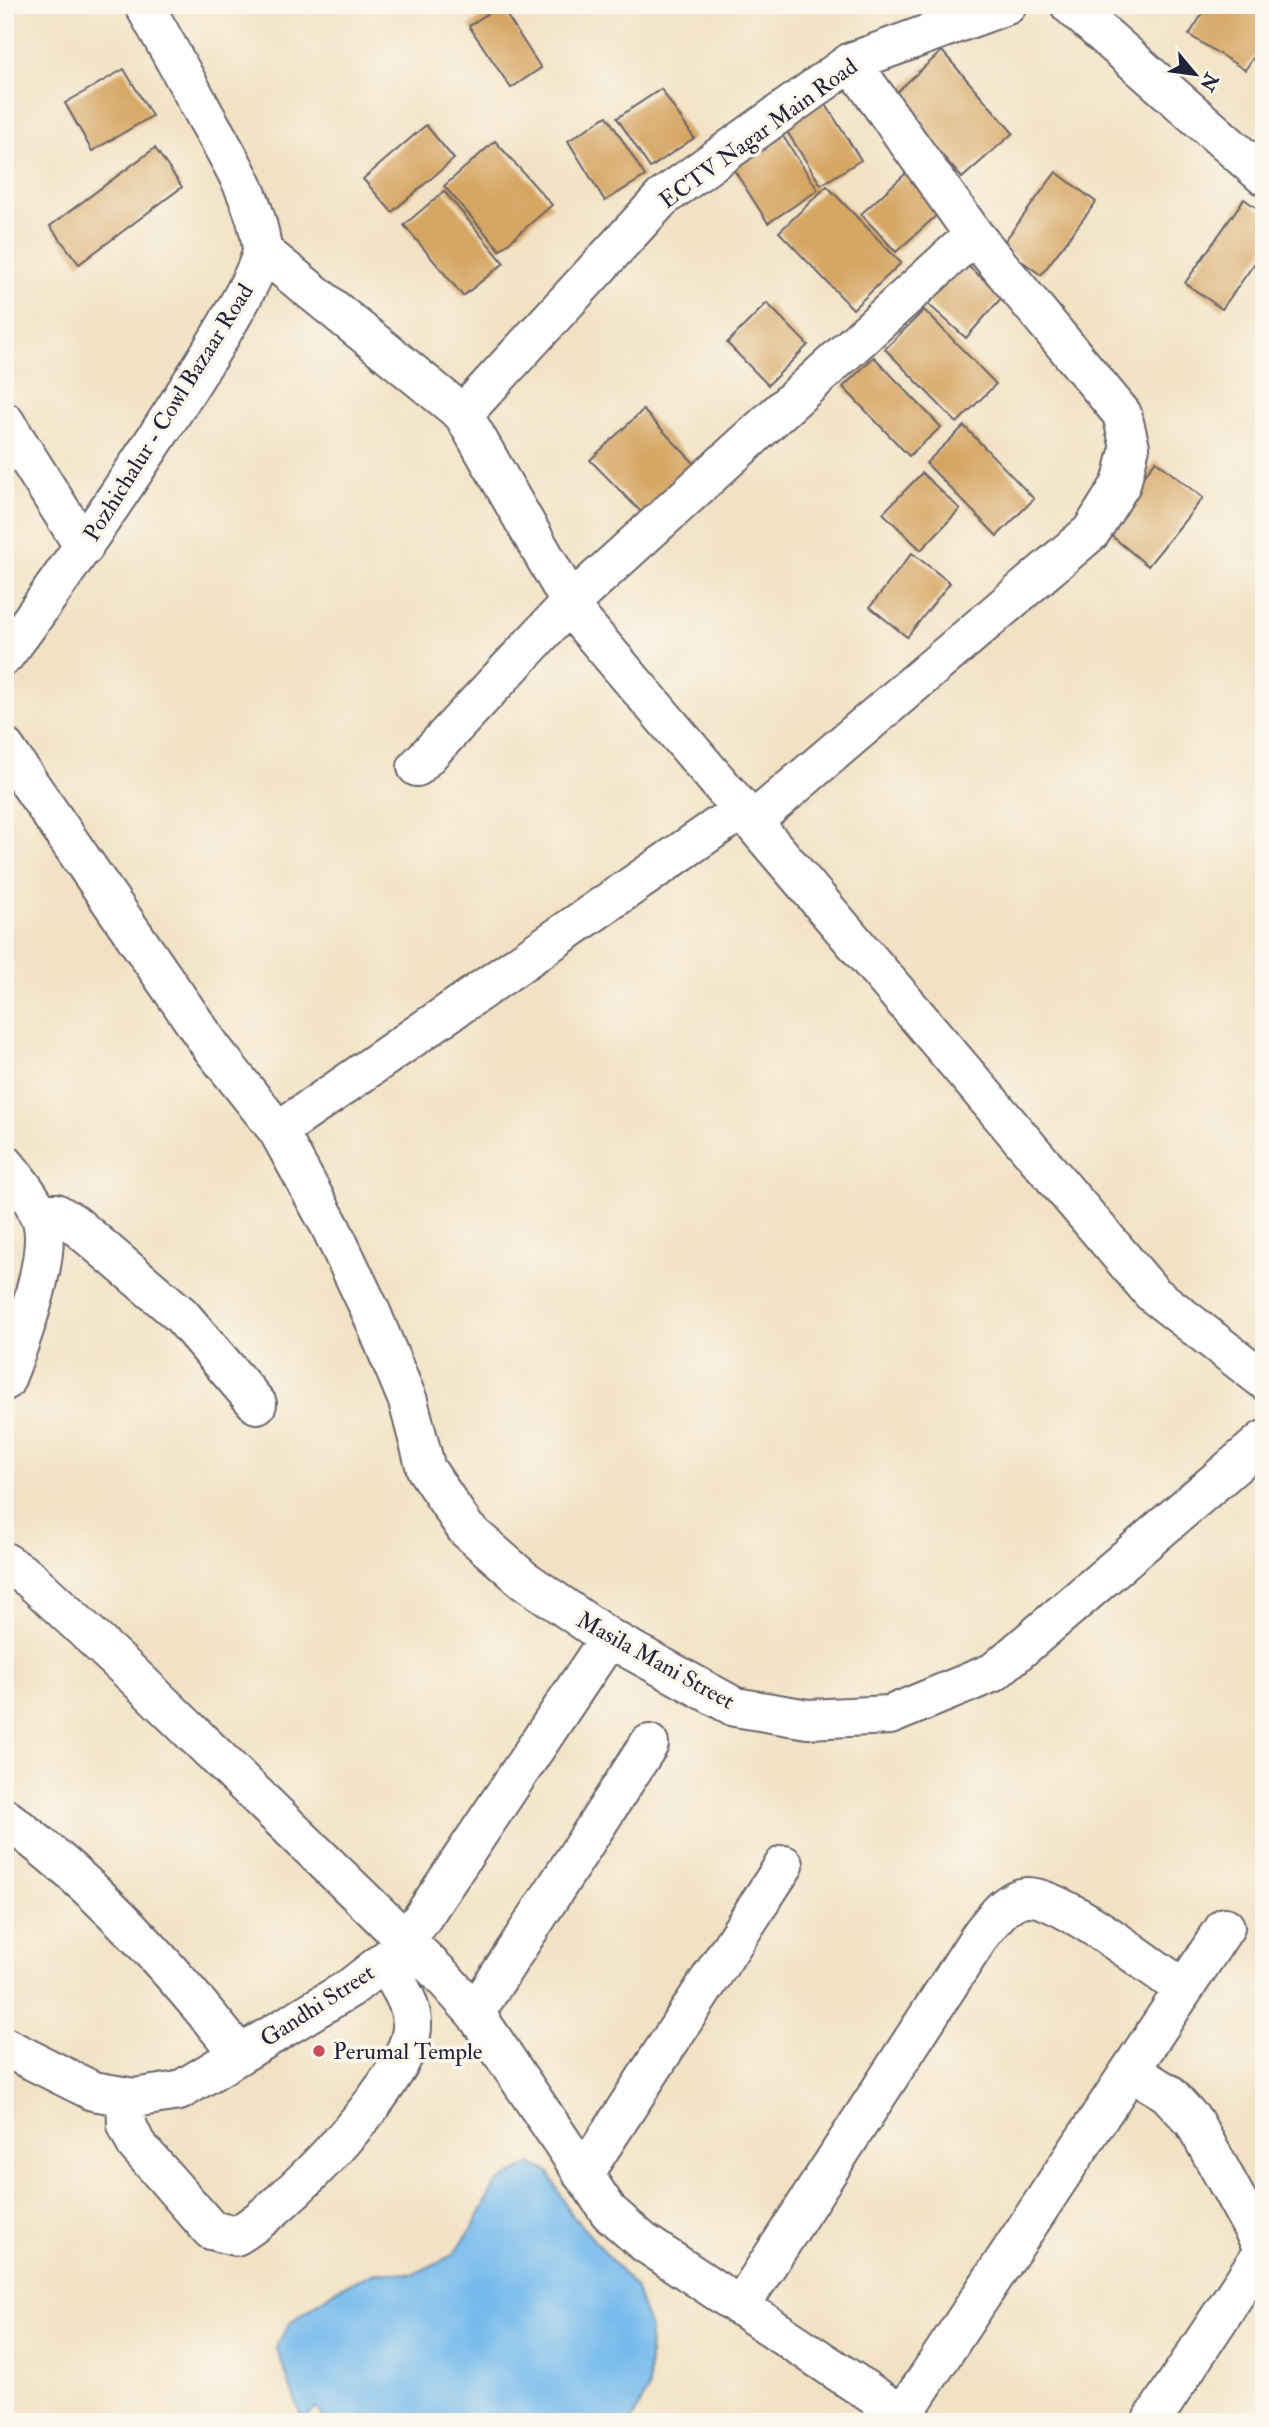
<svg xmlns="http://www.w3.org/2000/svg" width="1269" height="2427" viewBox="0 0 1269 2427" font-family="'IM FELL Double Pica',serif">
	<style>
		.water { fill: #75baec; stroke: #4c6e94; stroke-width: 2 }
		.building { fill: #d6a663 }
		.lines { fill: none; stroke-linecap: round; stroke-linejoin: round }
		.minor-casing { stroke: #6b656b; stroke-width: 42 }
		.minor { stroke: #fff; stroke-width: 38 }
		.poi-dot { fill: #d1495b; stroke: #fbf7ec; stroke-width: 2.5 }
		.labels { text-anchor: middle; stroke-width: 7; stroke-linejoin: round; paint-order: stroke }
		.street-label { font-size: 23px; fill: #22223b; stroke: #fbf7ec }
		.poi-label { font-size: 23px; fill: #22223b; stroke: #fbf7ec; text-anchor: start }
	</style>
	<rect width="100%" height="100%" fill="#fbf7ec"/>
	<filter id="ink" filterUnits="userSpaceOnUse"><feTurbulence type="fractalNoise" baseFrequency=".0143" numOctaves="2"/><feDisplacementMap in="SourceGraphic" scale="14" xChannelSelector="R" yChannelSelector="G"/><feConvolveMatrix kernelMatrix="1 2 1 2 8 2 1 2 1" color-interpolation-filters="sRGB"/></filter>
	<filter id="wash" filterUnits="userSpaceOnUse"><feTurbulence type="fractalNoise" baseFrequency=".00686" numOctaves="4" result="noise"/><feDisplacementMap in="SourceGraphic" scale="28" xChannelSelector="R" yChannelSelector="G"/><feGaussianBlur stdDeviation="1.57" result="paint"/><feColorMatrix in="noise" values="0 0 0 0 0 0 0 0 0 0 0 0 0 0 0 0 0 1.4 0 .05"/><feComposite in="paint" operator="in"/></filter>
	<g filter="url(#wash)">
		<rect width="100%" height="100%" fill="#f2e2c4"/>
		<!-- water -->
		<path class="water" d="M531,2164l18,8 21,41 65,74 15,42 -2,61 -17,32h-305l-9,-15 -14,15 -27,-76 14,-23 48,-35 39,-16 37,2 39,-19 21,-30 22,-42z"/>
		<g id="blocks">
			<!-- building -->
			<path class="building" d="M500,5l41,63 -30,20 -42,-62z
				M1208,5h56v37l-19,28 -56,-35z
				M942,51l71,82 -51,45 -71,-81z
				M124,69l28,47 -60,35 -27,-48z
				M661,89l33,49 -44,30 -33,-50z
				M821,97l40,63 -40,25 -40,-63z
				M607,116l38,60 -40,25 -37,-60z
				M426,125l28,34 -62,53 -29,-33z
				M777,127l41,63 -50,33 -41,-64z
				M495,141l57,64 -52,45 -56,-64z
				M155,148l27,39 -103,77 -29,-38z
				M914,166l34,39 -52,47 -35,-38z
				M1056,172l40,30 -55,73 -40,-29z
				M827,186l74,77 -48,46 -74,-77z
				M444,191l60,72 -41,33 -59,-71z
				M1244,199l20,14v37l-42,59 -37,-26z
				M963,262l40,34 -37,42 -39,-35z
				M767,303l41,42 -40,40 -41,-42z
				M924,310l72,74 -39,39 -72,-74z
				M874,357l67,70 -32,29 -66,-69z
				M643,410l52,54 -52,50 -53,-54z
				M964,426l70,73 -37,37 -71,-73z
				M1156,461l47,37 -55,68 -47,-39z
				M922,473l38,36 -39,41 -38,-37z
				M912,553l38,30 -43,54 -37,-30z"/>
		</g>
	</g>
	<g filter="url(#ink)">
		<use href="#blocks" fill-opacity="0" stroke="#6b656b" stroke-width="2"/>
		<g class="lines">
			<!-- minor casing -->
			<g class="minor-casing">
				<path id="minor" d="M1070,5l194,171
					M262,251l201,163 117,205 573,675 111,86
					M463,414l199,-216 189,-136 156,-57
					M5,422l79,125
					M5,655c38,-47 261,-369 257,-407 -6,-48 -33,-90 -56,-131 -20,-37 -41,-75 -62,-112
					M5,748l207,300 66,83 52,95 41,86 37,89 18,68 40,60 57,50 86,59 126,69 73,12 82,-4 104,-43 270,-232
					M417,767l153,-164 404,-368
					M752,822l339,-290 30,-48 9,-37 -8,-33 -148,-179 -123,-173
					M278,1131l462,-320
					M5,1164c12,15 30,37 36,54 13,35 -22,128 -36,163
					M37,1212l19,1 17,10 108,92 76,89
					M5,1562l25,17 104,97 307,299 34,38 134,199 33,29 261,174
					M5,1818c90,66 165,149 234,236
					M475,2013l174,-269
					M5,2047l88,44 41,7 45,-7 171,-103 46,-36 24,-31 189,-283
					M1131,2071l36,22 27,29 70,127
					M126,2097l1,28 9,19 75,86 25,6c48,-27 163,-146 175,-201 6,-28 -14,-51 -27,-74
					M583,2175l201,-310
					M740,2307l242,-374c12,-14 24,-34 45,-36 33,-2 127,72 157,92
					M898,2422l327,-495
					M1151,2422l113,-172"/>
			</g>
			<!-- minor -->
			<use href="#minor" class="minor"/>
		</g>
	</g>
	<!-- markers -->
	<circle class="poi-dot" cx="319" cy="2051" r="7"/>
	<g class="labels">
		<!-- street labels -->
		<g class="street-label">
			<text transform="translate(758 133) rotate(-36)" y="8">ECTV Nagar Main Road</text>
			<text transform="translate(168 412) rotate(-58)" y="8">Pozhichalur - Cowl Bazaar Road</text>
			<text transform="translate(656 1660) rotate(29)" y="8">Masila Mani Street</text>
			<text transform="translate(317 2005) rotate(-33)" y="8">Gandhi Street</text>
		</g>
		<!-- poi labels -->
		<g class="poi-label">
			<text x="333" y="2059">Perumal Temple</text>
		</g>
	</g>
	<!-- margin -->
	<rect width="1269" height="2427" fill="none" stroke="#fbf7ec" stroke-width="28"/>
	<!-- north arrow -->
	<g transform="translate(1195 74) rotate(119)" stroke="#fbf7ec" stroke-width="5" paint-order="stroke">
	<path d="M0-5L12 26L0 18L-12 26Z" fill="#22223b"/>
	<text y="-10" font-size="19" font-weight="bold" text-anchor="middle" fill="#22223b">N</text>
	</g>
</svg>
